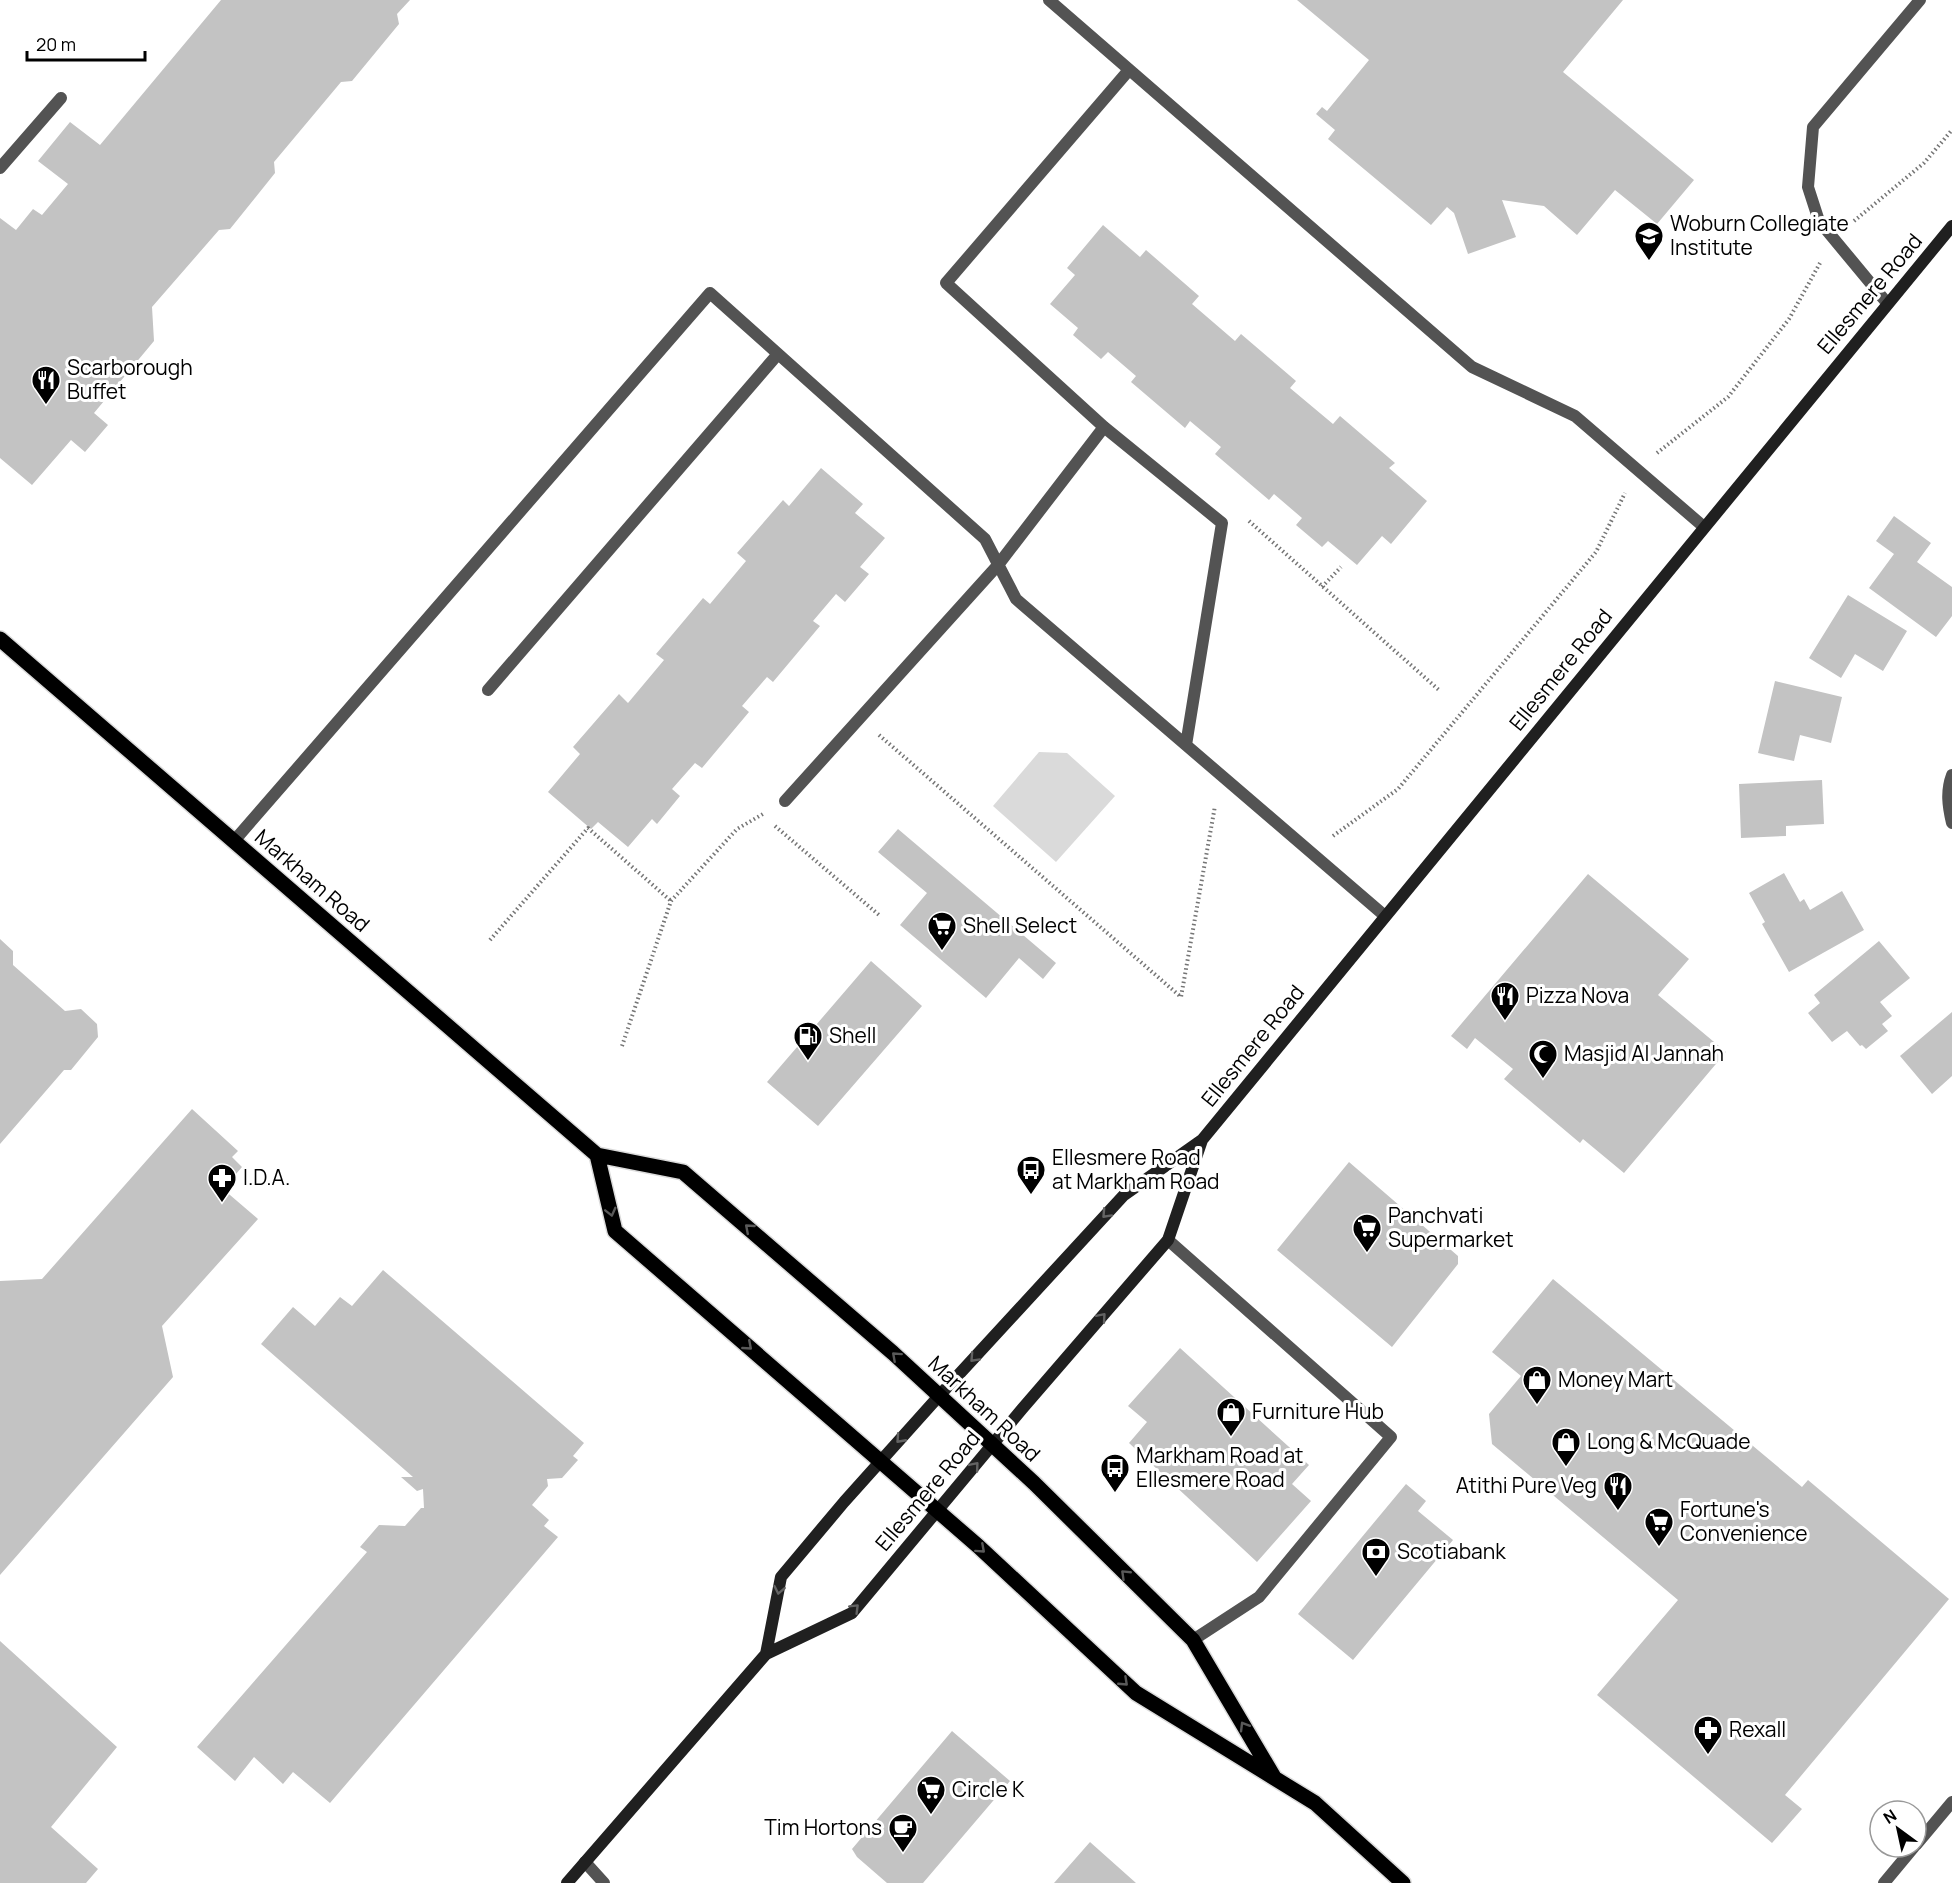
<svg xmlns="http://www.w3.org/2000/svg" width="1952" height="1883" viewBox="0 0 1952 1883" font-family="Manrope,sans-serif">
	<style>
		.green { fill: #dadada }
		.building { fill: #c3c3c3 }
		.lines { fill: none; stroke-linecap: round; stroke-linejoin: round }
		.primary-casing { stroke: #dbdbdb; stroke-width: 18 }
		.path { stroke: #757575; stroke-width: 4; stroke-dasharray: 1.5 3; stroke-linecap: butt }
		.lane { stroke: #535353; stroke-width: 12 }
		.street { stroke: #535353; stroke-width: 12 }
		.secondary { stroke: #202020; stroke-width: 12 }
		.primary { stroke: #000; stroke-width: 15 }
		.oneway { stroke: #595959 }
		.oneway2 { stroke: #636363 }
		.labels { text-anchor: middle; stroke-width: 6; stroke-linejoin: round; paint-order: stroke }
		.poi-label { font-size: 21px; fill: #000; stroke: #fff; text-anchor: start }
		.street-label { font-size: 21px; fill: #000; stroke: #fff }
	</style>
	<rect width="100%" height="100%" fill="#fff"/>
	<!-- green -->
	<path class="green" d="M1039,752l28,1 48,43 -59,66 -63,-56z"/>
	<!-- building -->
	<path class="building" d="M221,0h189l-13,14 2,10 -47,57 -11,1 -67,80 1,11 -45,56 -11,1 -67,77 2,34 -60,72 14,12 -23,27 -14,-12 -39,45 -32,-27v-240l16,12 17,-21 9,6 26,-31 -30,-23 32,-39 30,23z
		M1297,0h326l-60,72 131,108 -37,44 -42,-34 -38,45 -33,-29 -42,-6 14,37 -48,17 -14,-41 -7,-6 -16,18 -103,-86 7,-9 -19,-16 6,-7 5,4 42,-51z
		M1103,225l37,32 6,-7 53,46 -7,8 43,37 6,-7 55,47 -6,7 43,36 7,-8 55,47 -6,5 38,33 -36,43 -9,-8 -25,29 -29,-24 -6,6 -26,-22 6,-7 -28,-24 -5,6 -54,-46 6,-7 -31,-26 -5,7 -54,-46 5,-6 -28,-24 -7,7 -28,-24 5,-7 -28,-24 25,-29 -8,-7z
		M821,468l42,36 -8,9 30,25 -25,29 9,7 -24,28 -9,-8 -23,27 7,5 -47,56 -6,-5 -25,29 7,6 -47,56 -7,-5 -23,26 8,7 -23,28 -5,-5 -24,28 -30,-25 -7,7 -43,-37 32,-38 -7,-7 46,-53 9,9 36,-43 -8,-6 47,-56 7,6 36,-43 -9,-8 46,-53 6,6z
		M1894,516l37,27 -14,19 35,25v29l-16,21 -67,-49 25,-34 -18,-13z
		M1848,595l59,36 -24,40 -28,-17 -14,24 -32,-20z
		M1775,681l67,16 -11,46 -31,-8 -6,26 -36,-8z
		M1822,780l2,44 -38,2v10l-45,2 -2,-54z
		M898,829l158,134 -13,16 -24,-21 -33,40 -86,-73 27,-32 -49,-41z
		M1784,873l16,29 4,-3 6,11 32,-19 22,39 -75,42 -27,-48 3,-2 -16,-29z
		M1588,874l101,85 -31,36 68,57 -102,121 -41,-34 -3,4 -76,-64 9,-10 -38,-31 -8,11 -16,-13z
		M0,939l13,12v14l52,46 16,-2 16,15 1,13 -27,33h-7l-64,74z
		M1879,941l31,37 -30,24 12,14 -10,8 6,7 -22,18 -4,-4 -2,1 -13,-15 -15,11 -24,-29 12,-10 -6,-8z
		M871,961l51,45 -104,120 -51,-44z
		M1952,1012v64l-20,18 -32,-38z
		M192,1109l46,42 -6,6 10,10 -19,22 35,30 -96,107 11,51 -173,198v-294l42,-2z
		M1349,1162l109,94v8l-66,83 -115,-97z
		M383,1270l201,173 -11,13 5,4 -16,18 -15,1 1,7 -16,19 17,15 -5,6 14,11 -228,266 -37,-31 -10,12 -29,-27 -19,24 -38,-34 170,-195 -7,-5 19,-22 26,1 16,-18h3l-1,-19 -6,2 -16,-14h12l-152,-133 32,-37 22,19 25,-29 12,9z
		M1553,1279l249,208 6,-7 141,119 -164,196 17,14 -30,34 -175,-148 81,-95 -186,-156 -3,-30 32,-38 -29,-24z
		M1180,1348l129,117 -17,19 19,17 -54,61 -128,-119 18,-21 -19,-16z
		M1406,1484l20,17 -8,10 35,29 -100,120 -55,-46z
		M0,1641l117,106 -66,80 47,42 -12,14h-86z
		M952,1731l58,50 -87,102h-36l-30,-26 -5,-8z
		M1090,1842l46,41h-82z"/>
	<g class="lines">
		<!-- primary casing -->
		<g class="primary-casing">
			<path id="primary" d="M0,639l597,516 86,17 210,181 141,130 159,157 81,137
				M597,1155l18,76 363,315 158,147 179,110 88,80"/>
		</g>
		<!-- path -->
		<path class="path" d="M1854,221l70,-58 28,-33
			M1657,453l71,-56 61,-78 31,-56
			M1249,521l191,170
			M1322,587l19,-20
			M879,735l302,262 34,-191
			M775,826l104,89
			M1333,836l65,-47 198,-237 29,-59
			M490,940l98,-112 83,73
			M622,1046l49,-145 66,-72 26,-15"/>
		<!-- lane -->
		<path class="lane" d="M1049,0l423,367 103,49 129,111
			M1129,70l-183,213 158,144 118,96 -36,222
			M0,168l61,-70
			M1887,303l-68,-82 -11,-34 5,-60 107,-127
			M488,690l290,-336
			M785,801l213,-236 106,-138
			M234,841l476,-548 275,246 31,60 369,317
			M1168,1240l223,197 -132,160 -66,43
			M585,1862l19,21"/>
		<!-- street -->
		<path class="street" d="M1952,775c-6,16 -4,31 0,48
			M1916,1845l36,-43
			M1884,1883l30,-36"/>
		<!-- secondary -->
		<path class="secondary" d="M766,1654l15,-77 63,-75 95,-106 185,-201 78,-55 750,-914
			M567,1883l199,-229 86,-41 170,-204 146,-169 34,-100"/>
		<!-- primary -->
		<use href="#primary" class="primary"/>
	</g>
	<!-- one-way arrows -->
	<defs><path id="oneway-chevron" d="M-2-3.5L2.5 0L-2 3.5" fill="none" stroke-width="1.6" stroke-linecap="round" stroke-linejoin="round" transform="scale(1.5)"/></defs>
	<g class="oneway">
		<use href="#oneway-chevron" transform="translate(611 1212) rotate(76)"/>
		<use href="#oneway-chevron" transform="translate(749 1228) rotate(-139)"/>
		<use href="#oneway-chevron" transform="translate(748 1346) rotate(41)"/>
		<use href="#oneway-chevron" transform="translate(896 1356) rotate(-138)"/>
		<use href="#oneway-chevron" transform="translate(981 1549) rotate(42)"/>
		<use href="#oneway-chevron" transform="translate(1125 1574) rotate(-136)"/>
		<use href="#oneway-chevron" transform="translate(1124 1682) rotate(43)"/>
		<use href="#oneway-chevron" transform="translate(1244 1726) rotate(-121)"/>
	</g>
	<g class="oneway2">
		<use href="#oneway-chevron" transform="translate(1106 1214) rotate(133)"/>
		<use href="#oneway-chevron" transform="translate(1102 1317) rotate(-49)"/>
		<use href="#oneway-chevron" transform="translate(974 1358) rotate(133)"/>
		<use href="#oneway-chevron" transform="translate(900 1439) rotate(132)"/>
		<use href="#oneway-chevron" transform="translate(975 1466) rotate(-50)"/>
		<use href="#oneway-chevron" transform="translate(779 1590) rotate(101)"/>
		<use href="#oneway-chevron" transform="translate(855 1608) rotate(-45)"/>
	</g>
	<!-- icons -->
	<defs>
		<g id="school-pin" transform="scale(1.5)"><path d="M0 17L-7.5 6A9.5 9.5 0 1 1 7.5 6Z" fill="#000" stroke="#fff"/><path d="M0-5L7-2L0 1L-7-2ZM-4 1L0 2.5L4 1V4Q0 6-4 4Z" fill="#fff"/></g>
		<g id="restaurant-pin" transform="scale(1.5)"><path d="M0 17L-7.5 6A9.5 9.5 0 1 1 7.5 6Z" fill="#000" stroke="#fff"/><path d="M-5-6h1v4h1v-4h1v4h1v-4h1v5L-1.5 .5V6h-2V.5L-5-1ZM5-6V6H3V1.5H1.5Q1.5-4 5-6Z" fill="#fff"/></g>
		<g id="supermarket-pin" transform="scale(1.5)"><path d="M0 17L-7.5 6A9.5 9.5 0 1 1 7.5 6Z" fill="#000" stroke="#fff"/><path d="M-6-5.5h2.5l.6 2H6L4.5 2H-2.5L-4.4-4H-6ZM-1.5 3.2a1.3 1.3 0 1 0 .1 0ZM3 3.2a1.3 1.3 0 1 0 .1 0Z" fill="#fff"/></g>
		<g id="fuel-pin" transform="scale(1.5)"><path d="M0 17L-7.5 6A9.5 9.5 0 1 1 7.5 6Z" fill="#000" stroke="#fff"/><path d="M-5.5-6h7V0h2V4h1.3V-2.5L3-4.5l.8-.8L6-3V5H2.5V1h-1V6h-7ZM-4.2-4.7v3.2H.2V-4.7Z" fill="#fff"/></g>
		<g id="mosque-pin" transform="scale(1.5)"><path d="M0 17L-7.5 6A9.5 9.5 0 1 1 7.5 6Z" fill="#000" stroke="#fff"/><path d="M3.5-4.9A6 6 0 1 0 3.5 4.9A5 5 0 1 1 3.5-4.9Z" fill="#fff"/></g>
		<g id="bus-pin" transform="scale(1.5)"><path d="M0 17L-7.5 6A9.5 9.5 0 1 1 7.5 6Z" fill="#000" stroke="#fff"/><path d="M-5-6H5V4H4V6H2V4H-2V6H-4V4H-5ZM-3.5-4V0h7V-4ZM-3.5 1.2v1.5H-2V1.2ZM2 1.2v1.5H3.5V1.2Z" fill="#fff"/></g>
		<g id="pharmacy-pin" transform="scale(1.5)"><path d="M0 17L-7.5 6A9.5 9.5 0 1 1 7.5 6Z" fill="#000" stroke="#fff"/><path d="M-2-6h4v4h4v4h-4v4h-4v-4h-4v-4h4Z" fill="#fff"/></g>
		<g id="shop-pin" transform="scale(1.5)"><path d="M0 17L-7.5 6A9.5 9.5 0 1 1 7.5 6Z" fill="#000" stroke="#fff"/><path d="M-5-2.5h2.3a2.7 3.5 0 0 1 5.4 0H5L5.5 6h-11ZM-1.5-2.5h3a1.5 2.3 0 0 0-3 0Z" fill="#fff"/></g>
		<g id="bank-pin" transform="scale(1.5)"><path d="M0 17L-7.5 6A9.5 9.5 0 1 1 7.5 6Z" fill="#000" stroke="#fff"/><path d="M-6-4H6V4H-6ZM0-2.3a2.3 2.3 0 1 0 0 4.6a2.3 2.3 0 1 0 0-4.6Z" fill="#fff"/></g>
		<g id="cafe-pin" transform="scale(1.5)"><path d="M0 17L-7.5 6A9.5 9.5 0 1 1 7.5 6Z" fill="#000" stroke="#fff"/><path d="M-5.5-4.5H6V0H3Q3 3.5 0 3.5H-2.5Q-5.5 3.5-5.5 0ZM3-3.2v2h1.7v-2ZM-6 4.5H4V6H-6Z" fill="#fff"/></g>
	</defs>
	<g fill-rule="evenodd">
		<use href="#school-pin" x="1649" y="236"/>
		<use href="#restaurant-pin" x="46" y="380"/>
		<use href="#supermarket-pin" x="942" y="926"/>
		<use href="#restaurant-pin" x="1505" y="996"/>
		<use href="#fuel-pin" x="808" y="1036"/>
		<use href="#mosque-pin" x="1543" y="1054"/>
		<use href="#bus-pin" x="1031" y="1170"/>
		<use href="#pharmacy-pin" x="222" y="1178"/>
		<use href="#supermarket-pin" x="1367" y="1228"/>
		<use href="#shop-pin" x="1537" y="1380"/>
		<use href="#shop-pin" x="1231" y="1412"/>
		<use href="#shop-pin" x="1566" y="1442"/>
		<use href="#bus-pin" x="1115" y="1468"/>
		<use href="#restaurant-pin" x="1618" y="1486"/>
		<use href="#supermarket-pin" x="1659" y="1522"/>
		<use href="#bank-pin" x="1376" y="1552"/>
		<use href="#pharmacy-pin" x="1708" y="1730"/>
		<use href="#supermarket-pin" x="931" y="1790"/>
		<use href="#cafe-pin" x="903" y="1828"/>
	</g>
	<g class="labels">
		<!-- poi labels -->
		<g class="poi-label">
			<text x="1670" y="231">Woburn Collegiate<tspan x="1670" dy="24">Institute</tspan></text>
			<text x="67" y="375">Scarborough<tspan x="67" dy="24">Buffet</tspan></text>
			<text x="963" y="933">Shell Select</text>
			<text x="1526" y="1003">Pizza Nova</text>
			<text x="829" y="1043">Shell</text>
			<text x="1564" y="1061">Masjid Al Jannah</text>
			<text x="1052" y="1165">Ellesmere Road<tspan x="1052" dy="24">at Markham Road</tspan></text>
			<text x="243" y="1185">I.D.A.</text>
			<text x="1388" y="1223">Panchvati<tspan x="1388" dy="24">Supermarket</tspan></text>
			<text x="1558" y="1387">Money Mart</text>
			<text x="1252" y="1419">Furniture Hub</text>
			<text x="1587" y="1449">Long &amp; McQuade</text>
			<text x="1136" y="1463">Markham Road at<tspan x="1136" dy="24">Ellesmere Road</tspan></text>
			<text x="1597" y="1493" text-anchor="end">Atithi Pure Veg</text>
			<text x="1680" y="1517">Fortune's<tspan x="1680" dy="24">Convenience</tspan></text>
			<text x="1397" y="1559">Scotiabank</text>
			<text x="1729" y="1737">Rexall</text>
			<text x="952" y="1797">Circle K</text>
			<text x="882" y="1835" text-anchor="end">Tim Hortons</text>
		</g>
		<!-- street labels -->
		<g class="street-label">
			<text transform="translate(1870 294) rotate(-50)" y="7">Ellesmere Road</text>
			<text transform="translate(1561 670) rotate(-51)" y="7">Ellesmere Road</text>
			<text transform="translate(312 881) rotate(41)" y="7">Markham Road</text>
			<text transform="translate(1253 1046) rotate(-51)" y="7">Ellesmere Road</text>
			<text transform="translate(984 1409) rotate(43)" y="7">Markham Road</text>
			<text transform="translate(928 1491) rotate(-50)" y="7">Ellesmere Road</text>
		</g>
	</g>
	<!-- north arrow -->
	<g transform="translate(1898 1829) rotate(327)"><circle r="28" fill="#ffffff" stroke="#999999" stroke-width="1.5"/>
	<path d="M0-4.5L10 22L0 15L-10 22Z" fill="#000000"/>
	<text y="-9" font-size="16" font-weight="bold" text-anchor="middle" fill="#000000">N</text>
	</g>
	<!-- scale -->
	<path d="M27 51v9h118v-9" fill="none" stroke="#000000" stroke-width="3"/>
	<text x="36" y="51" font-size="18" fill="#000000" stroke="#ffffff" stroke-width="4.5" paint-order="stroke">20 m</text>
</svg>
